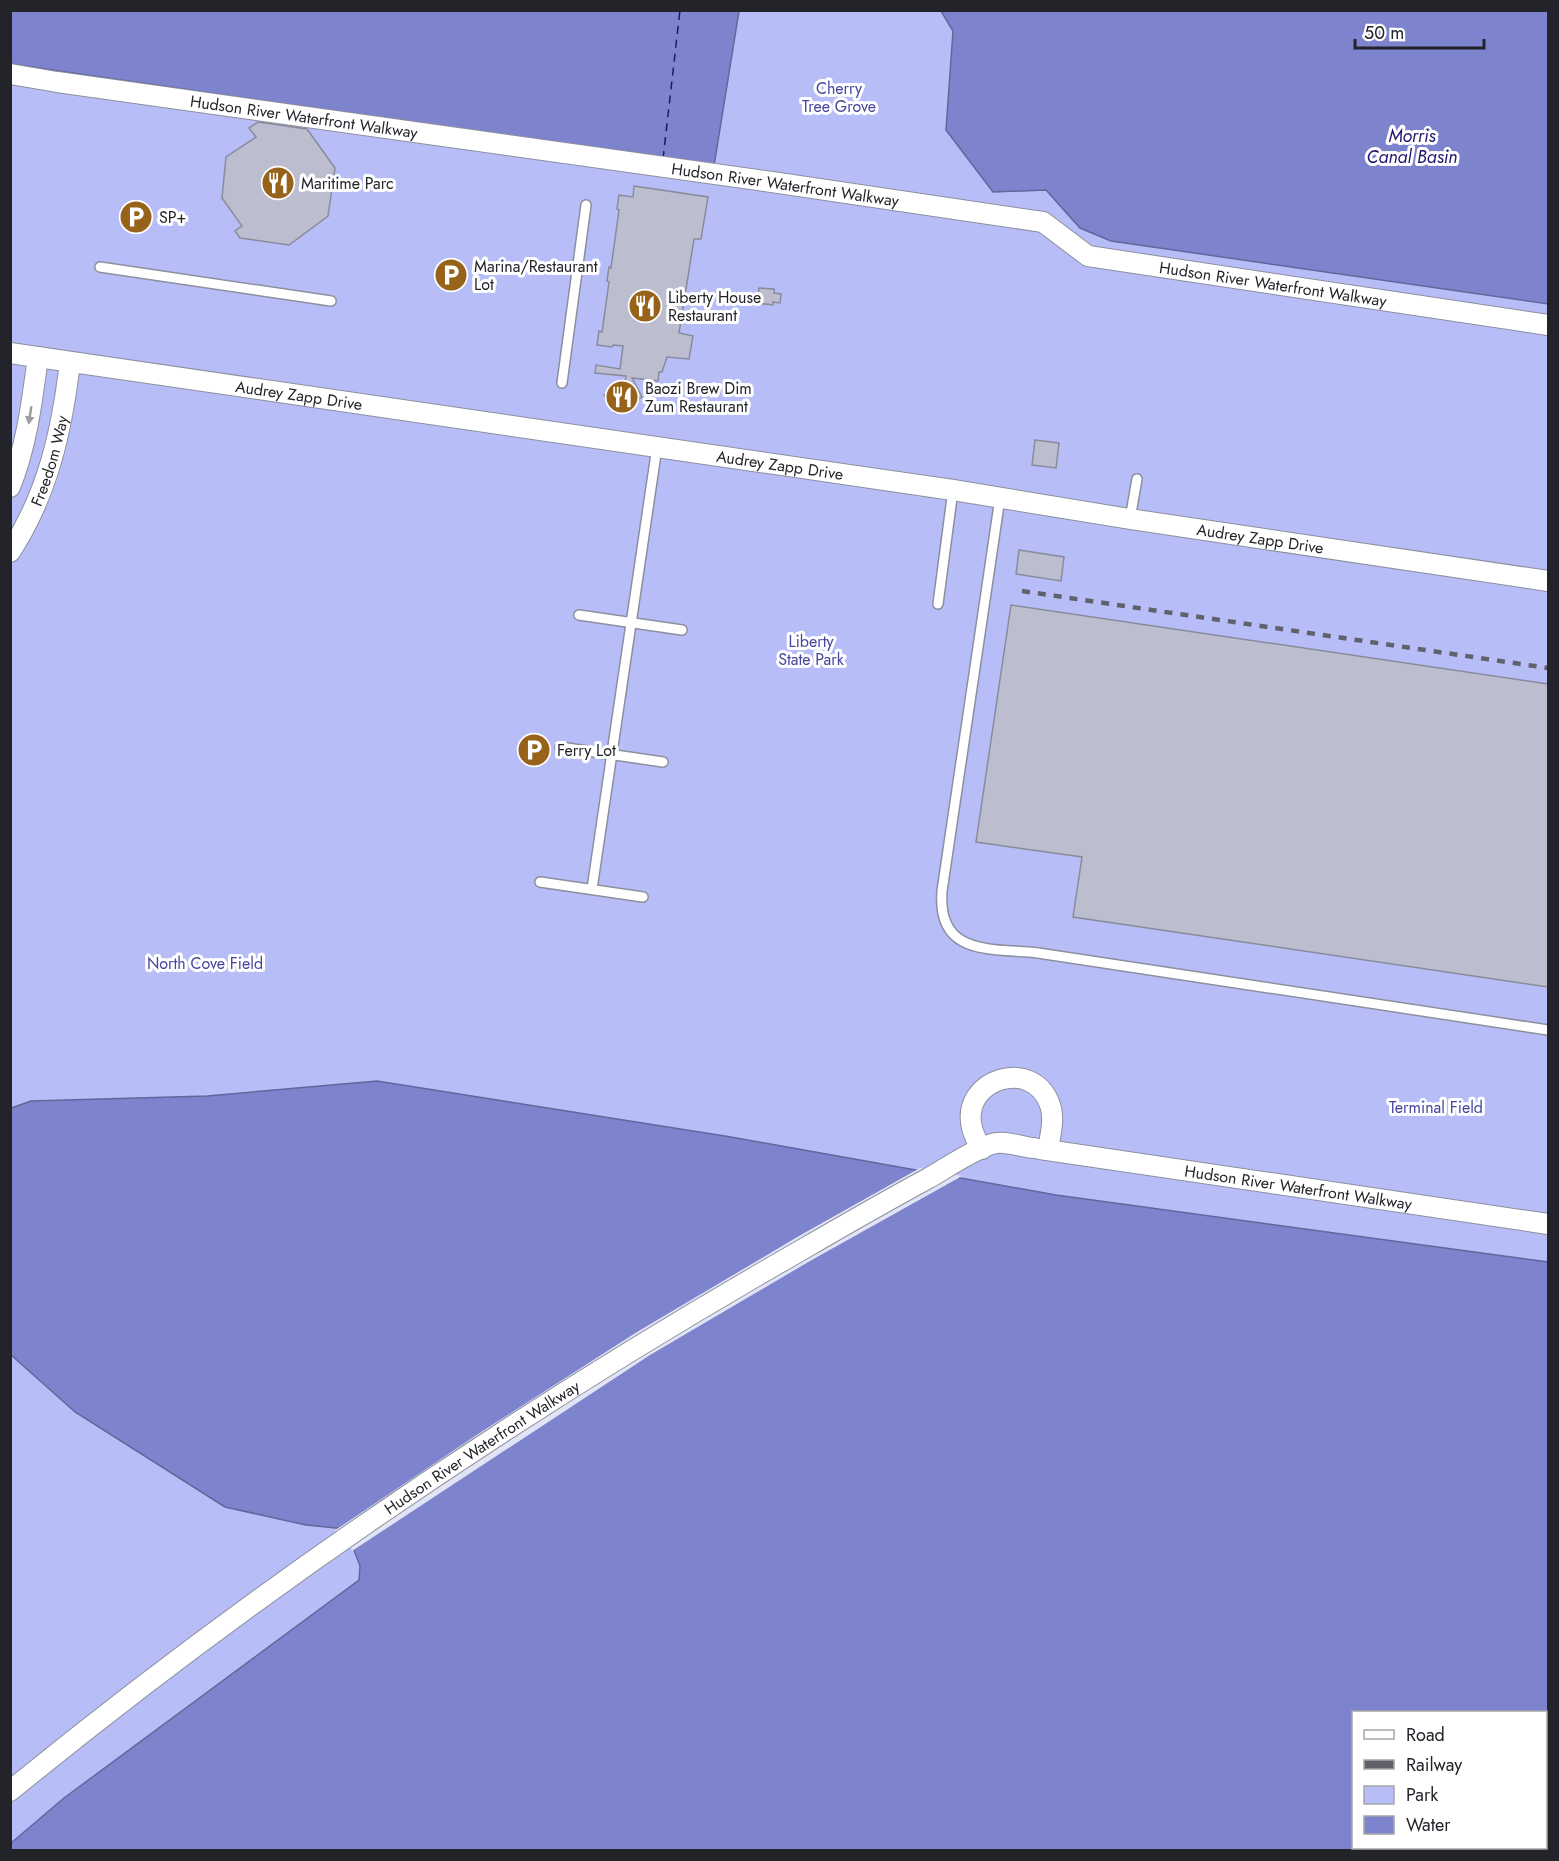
<svg xmlns="http://www.w3.org/2000/svg" width="1559" height="1861" viewBox="0 0 1559 1861" font-family="Jost,sans-serif">
	<style>
		.green { fill: #b7bef7 }
		.water { fill: #7d83cd; stroke: #62669c; stroke-width: 1.5; fill-rule: evenodd }
		.pier { fill: #e1e4f5 }
		.lines { fill: none; stroke-linecap: round; stroke-linejoin: round }
		.ferry { stroke: #22156e; stroke-width: 1.5; stroke-dasharray: 8 6; stroke-linecap: butt }
		.building { fill: #bcbecf; stroke: #898b9b; stroke-width: 1.5 }
		.lane-casing { stroke: #8d8f9f; stroke-width: 12 }
		.street-casing { stroke: #8d8f9f; stroke-width: 22 }
		.lane { stroke: #fff; stroke-width: 9 }
		.street { stroke: #fff; stroke-width: 20 }
		.rail { stroke: #60616b; stroke-width: 4.5; stroke-dasharray: 8 8; stroke-linecap: butt }
		.oneway { fill: #9c9c9f }
		.labels { text-anchor: middle; stroke-width: 6; stroke-linejoin: round; paint-order: stroke }
		.park-label { font-size: 16px; fill: #45459e; stroke: #fff }
		.street-label { font-size: 16px; fill: #23242a; stroke: #fff }
		.poi-label { font-size: 16px; fill: #23242a; stroke: #fff; text-anchor: start }
		.water-label { font-size: 18px; font-style: italic; fill: #22156e; stroke: #fff }
	</style>
	<rect width="100%" height="100%" fill="#e1e4f5"/>
	<!-- green -->
	<path class="green" d="M739,11h202l12,20 -7,99 47,62 53,-2 34,38 31,13 437,63v958l-492,-67 -325,-58 -354,-56 -170,15 -176,5 -20,7v-1044l702,102z
		M11,1355l64,57 150,95 81,18 40,4 14,36v15l-296,218 -53,45z"/>
	<!-- water -->
	<path class="water" d="M11,11h728l-25,155 -703,-102z
		M941,11h607v293l-437,-63 -31,-13 -34,-38 -53,2 -47,-62 7,-99z
		M377,1081l354,56 325,58 492,67v588h-1537v-7l53,-45 295,-218 1,-14 -14,-37 -40,-4 -81,-18 -150,-95 -64,-57v-247l20,-7 176,-5zM1354,1712h192v136h-192z"/>
	<!-- pier -->
	<path class="pier" d="M920,1168l42,8 -152,85 -160,94 -298,196 -8,-19 -10,-1 144,-97 159,-102 162,-96z"/>
	<g class="lines">
		<!-- ferry -->
		<path class="ferry" d="M663,159l17,-149"/>
	</g>
	<!-- building -->
	<path class="building" d="M258,122l49,7 28,39 -7,48 -39,29 -49,-7 -5,-7 7,-5 -20,-28 4,-41 30,-20 -7,-9z
		M634,186l74,11 -7,42h-7l-15,94 14,3 -4,23 -22,-2 -5,15h-3l-1,9 -26,-3 10,19 -27,16 -11,-18 21,-13 1,-6 -31,-3 1,-8 24,4 3,-23 -10,-1 -1,2 -15,-2 2,-14 3,1 7,-50 -2,-1 2,-14 2,1 8,-58 -2,-1 2,-14 14,2z
		M759,288l15,1v4l7,1 -1,9 -7,-1v3l-16,-2z
		M1035,440l24,3 -3,25 -24,-3z
		M1019,550l45,7 -3,24 -45,-7z
		M1011,605l537,79v303l-475,-70 9,-60 -106,-15z"/>
	<g class="lines">
		<!-- lane casing -->
		<g class="lane-casing">
			<path id="lane" d="M100,267l231,34
				M562,383l24,-178
				M1000,498l-58,393c-5,65 48,57 96,62l510,77
				M1130,519l7,-40
				M938,604l15,-114
				M579,615l103,15
				M560,747l103,15
				M540,882l103,15
				M592,889l65,-442"/>
		</g>
		<!-- street casing -->
		<g class="street-casing">
			<g id="street">
				<path id="s1" d="M10,74l47,8 715,100 271,40 45,34 460,69"/>
				<path id="s2" d="M10,353l943,137 177,29 418,62"/>
				<path d="M10,487c17,-42 22,-86 28,-130"/>
				<path id="s3" d="M10,552c38,-58 52,-122 60,-190"/>
				<path d="M982,1149c-4,-6 -8,-13 -10,-21 -12,-49 61,-72 78,-23 5,14 0,31 -2,45"/>
				<path id="s4" d="M1040,1149l508,75"/>
				<path id="s5" d="M10,1791c238,-194 497,-371 762,-524 52,-30 103,-60 155,-88 20,-11 43,-28 65,-35 11,-4 30,3 42,4"/>
			</g>
		</g>
		<!-- lane -->
		<use href="#lane" class="lane"/>
		<!-- street -->
		<use href="#street" class="street"/>
		<!-- rail -->
		<path class="rail" d="M1022,591l526,77"/>
	</g>
	<!-- one-way arrows -->
	<defs><path id="oneway-solid" d="M-6-.8H1V-3.2L6.5 0L1 3.2V.8H-6Z" transform="scale(1.5)"/></defs>
	<use class="oneway" href="#oneway-solid" transform="translate(30 415) rotate(99)"/>
	<!-- icons -->
	<defs>
		<g id="restaurant-disc" transform="scale(1.725)"><circle r="9.5" fill="#976219" stroke="#fff"/><path d="M-5-6h1v4h1v-4h1v4h1v-4h1v5L-1.5 .5V6h-2V.5L-5-1ZM5-6V6H3V1.5H1.5Q1.5-4 5-6Z" fill="#fff"/></g>
		<g id="parking-disc" transform="scale(1.725)"><circle r="9.5" fill="#976219" stroke="#fff"/><path d="M-3.5-5.5H1a3.5 3.5 0 0 1 0 7H-1V5.5H-3.5ZM-1-3.4V-.6H.8a1.4 1.4 0 0 0 0-2.8Z" fill="#fff"/></g>
	</defs>
	<g fill-rule="evenodd">
		<use href="#restaurant-disc" x="278" y="183"/>
		<use href="#parking-disc" x="136" y="217"/>
		<use href="#parking-disc" x="451" y="275"/>
		<use href="#restaurant-disc" x="645" y="306"/>
		<use href="#restaurant-disc" x="622" y="397"/>
		<use href="#parking-disc" x="534" y="750"/>
	</g>
	<g class="labels">
		<!-- park labels -->
		<g class="park-label">
			<text x="839" y="94">Cherry<tspan x="839" dy="18">Tree Grove</tspan></text>
			<text x="811" y="647">Liberty<tspan x="811" dy="18">State Park</tspan></text>
			<text x="205" y="969">North Cove Field</text>
			<text x="1436" y="1113">Terminal Field</text>
		</g>
		<!-- street labels -->
		<g class="street-label">
			<text dy="6" stroke="none"><textPath href="#s1" startOffset="297">Hudson River Waterfront Walkway</textPath></text>
			<text dy="6" stroke="none"><textPath href="#s1" startOffset="783">Hudson River Waterfront Walkway</textPath></text>
			<text dy="6" stroke="none"><textPath href="#s1" startOffset="1287">Hudson River Waterfront Walkway</textPath></text>
			<text dy="6" stroke="none"><textPath href="#s2" startOffset="292">Audrey Zapp Drive</textPath></text>
			<text dy="6" stroke="none"><textPath href="#s3" startOffset="100">Freedom Way</textPath></text>
			<text dy="6" stroke="none"><textPath href="#s2" startOffset="778">Audrey Zapp Drive</textPath></text>
			<text dy="6" stroke="none"><textPath href="#s2" startOffset="1264">Audrey Zapp Drive</textPath></text>
			<text dy="6" stroke="none"><textPath href="#s4" startOffset="261">Hudson River Waterfront Walkway</textPath></text>
			<text dy="6" stroke="none"><textPath href="#s5" startOffset="584">Hudson River Waterfront Walkway</textPath></text>
		</g>
		<!-- poi labels -->
		<g class="poi-label">
			<text x="301" y="189">Maritime Parc</text>
			<text x="159" y="223">SP+</text>
			<text x="474" y="272">Marina/Restaurant<tspan x="474" dy="18">Lot</tspan></text>
			<text x="668" y="303">Liberty House<tspan x="668" dy="18">Restaurant</tspan></text>
			<text x="645" y="394">Baozi Brew Dim<tspan x="645" dy="18">Zum Restaurant</tspan></text>
			<text x="557" y="756">Ferry Lot</text>
		</g>
		<!-- water labels -->
		<g class="water-label">
			<text x="1412" y="142">Morris<tspan x="1412" dy="21">Canal Basin</tspan></text>
		</g>
	</g>
	<!-- border -->
	<rect width="1559" height="1861" fill="none" stroke="#23242a" stroke-width="24"/>
	<!-- legend -->
	<rect x="1352" y="1711" width="195" height="138" fill="#ffffff" stroke="#a7a7aa" stroke-width="1.5"/>
	<rect x="1364" y="1730" width="30" height="9" fill="#ffffff" stroke="#a7a7aa" stroke-width="1.5"/>
	<text x="1406" y="1741" font-size="18" fill="#23242a">Road</text>
	<rect x="1364" y="1760" width="30" height="9" fill="#60616b" stroke="#a7a7aa" stroke-width="1.5"/>
	<text x="1406" y="1771" font-size="18" fill="#23242a">Railway</text>
	<rect x="1364" y="1786" width="30" height="18" fill="#b7bef7" stroke="#a7a7aa" stroke-width="1.5"/>
	<text x="1406" y="1801" font-size="18" fill="#23242a">Park</text>
	<rect x="1364" y="1816" width="30" height="18" fill="#7d83cd" stroke="#a7a7aa" stroke-width="1.5"/>
	<text x="1406" y="1831" font-size="18" fill="#23242a">Water</text>
	<!-- scale -->
	<path d="M1355 39v9h129v-9" fill="none" stroke="#23242a" stroke-width="3"/>
	<text x="1364" y="39" font-size="18" fill="#23242a" stroke="#ffffff" stroke-width="4.5" paint-order="stroke">50 m</text>
</svg>
